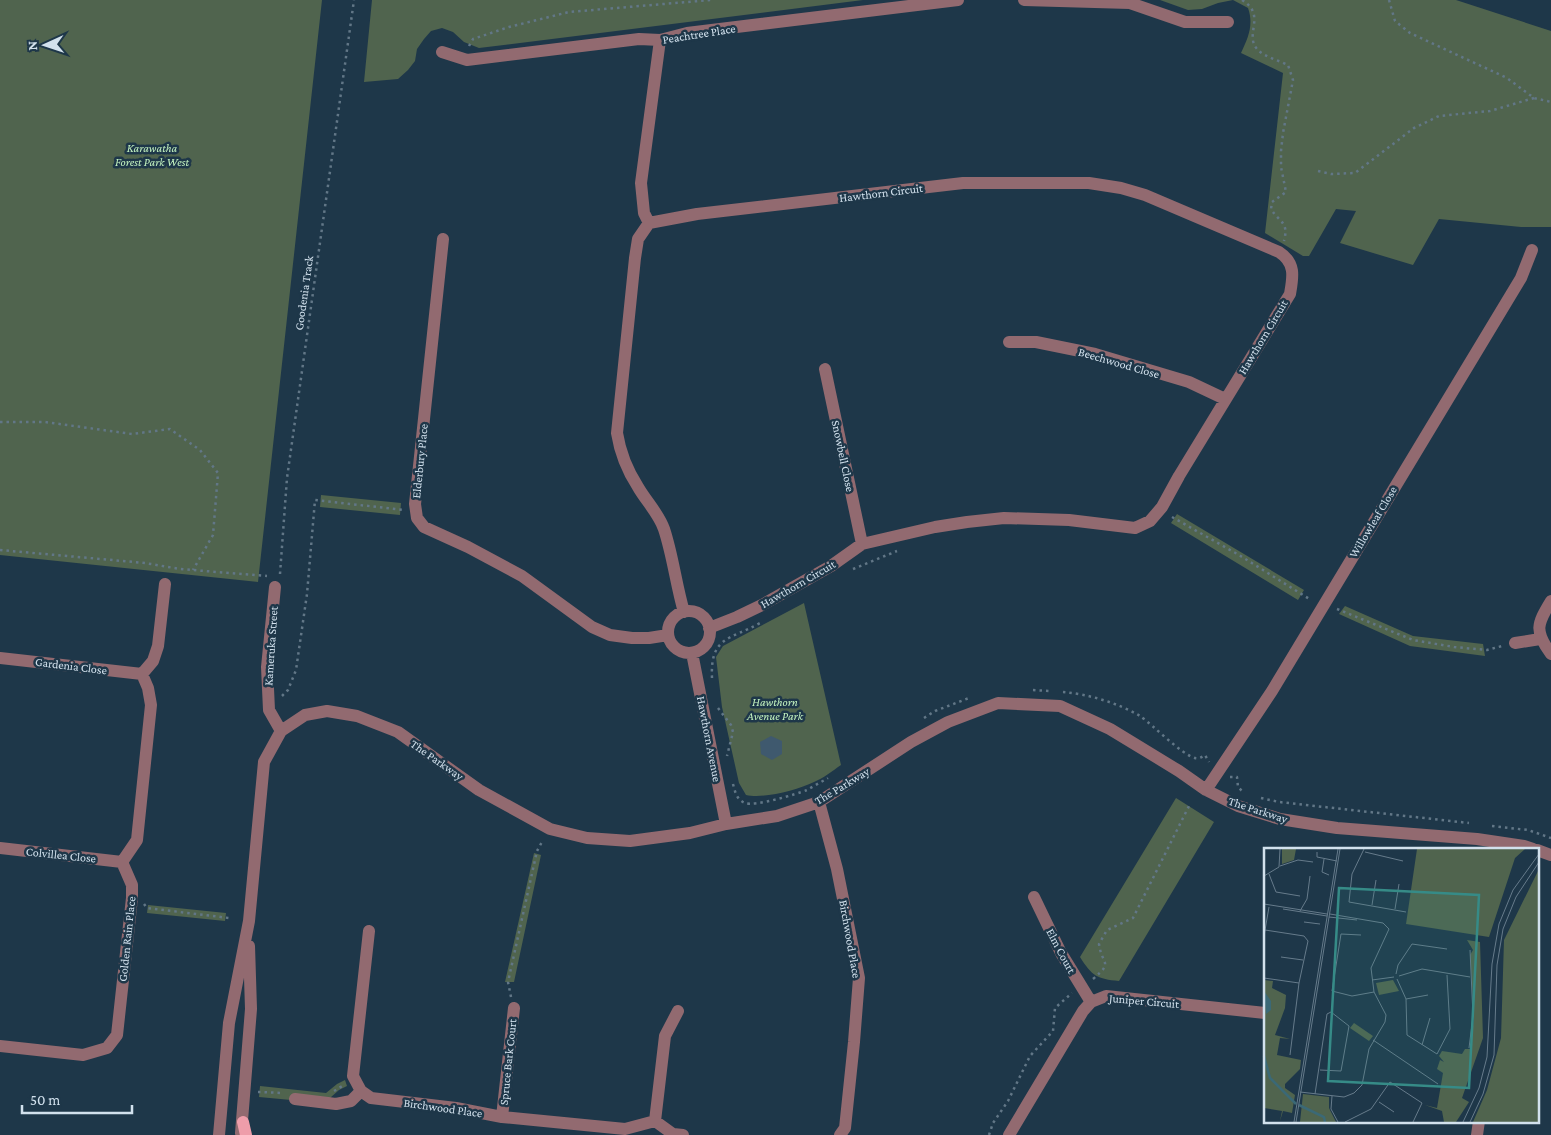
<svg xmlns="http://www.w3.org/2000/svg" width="1551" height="1135" viewBox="0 0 1551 1135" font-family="'Crimson Pro',serif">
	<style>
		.green { fill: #50644e }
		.building { fill: #3f596e }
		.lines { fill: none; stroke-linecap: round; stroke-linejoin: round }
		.path { stroke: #627787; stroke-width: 2.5; stroke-dasharray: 2.5 4; stroke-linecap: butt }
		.minor { stroke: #926a70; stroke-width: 12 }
		.major { stroke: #ee9daa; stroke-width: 12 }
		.labels { text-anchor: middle; stroke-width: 5; stroke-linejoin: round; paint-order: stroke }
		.street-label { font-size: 12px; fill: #d2e1ed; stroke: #1e3749 }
		.park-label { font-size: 12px; font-style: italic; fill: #c3f2bf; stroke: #1e3749 }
		.inset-river { fill: none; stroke: #3b6976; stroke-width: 2.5 }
		.inset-road { fill: none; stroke: #667b8b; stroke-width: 1 }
		.view { fill: #368b87; fill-opacity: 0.15; stroke: #368b87; stroke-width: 2.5 }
		.inset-edge { fill: none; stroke: #d2e1ed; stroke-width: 2.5 }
	</style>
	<rect width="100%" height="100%" fill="#1e3749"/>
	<!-- green -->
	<path class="green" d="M0,0h322l-64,582 -258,-27z
		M372,0h491l-384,48 -15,-6 -11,-10 -11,-4 -11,3 -7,8 -7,10 -2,12 -7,9 -10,9 -34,3z
		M1160,0h296l95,31v196h-30l-82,-8 -26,46 -73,-22 16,-32 -20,-2 -27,47h-6l-38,-23 18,-160 -42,-20c7,-15 13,-28 7,-45l-15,-8 -15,3 -16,6 -14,1z
		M321,495l80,8 -1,12 -80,-8z
		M1177,514l127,76 -6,10 -127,-77z
		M804,603l37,162c-9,6 -17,13 -27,17 -17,8 -50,17 -68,13l-7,-12 -17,-76 -6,-50 7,-11z
		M1345,606l68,30 70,8 2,12 -75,-10 -71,-32z
		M1176,798l38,24 -95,159c-22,-2 -27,-5 -39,-24z
		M534,853l7,2 -27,127h-9z
		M148,905l78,8 -1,8 -78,-8z
		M345,1080l2,6 -8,4 -9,8 -39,2 -32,-3 1,-11 66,7 11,-9z"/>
	<!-- building -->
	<path class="building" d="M771,736l11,5v13l-10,6 -11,-6 -1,-12z"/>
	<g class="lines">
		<!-- path -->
		<path class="path" d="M1242,0c25,15 2,34 15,49 7,8 21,11 31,16l5,15 -10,53 -2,18v16l5,25 -14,10 -1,7c9,14 18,13 13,32
			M1389,0l6,21 15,12 97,45 27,20 17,4
			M469,46l4,-7 36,-12 60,-15 142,-12
			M1318,171l13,3 24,-1 59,-45 25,-12 51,-5 44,-13
			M0,422h45l87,12 38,-5 30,21 18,23 -5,62 -20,35
			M1172,517l67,38 72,45
			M0,550l145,13 35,6 87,7
			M853,569l44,-18
			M280,574l7,-96 67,-478
			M1337,609l76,31 41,7 33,3 15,-4
			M712,678c-2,-42 18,-38 48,-55
			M1033,690l17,1
			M1063,692c25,2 55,11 77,24 13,9 42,39 55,42 4,1 7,-1 10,-3l4,7
			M282,696l6,-6 8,-20 11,-76 8,-94 89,10
			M718,708l13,17 2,7 -6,24
			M924,718l11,-7 34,-13
			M1230,777h7l1,10 6,6
			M733,784c2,8 4,16 12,19 9,4 52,-9 62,-13 7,-4 14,-8 21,-12
			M1261,798l18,4 190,21
			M1492,826l36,4 23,8
			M144,904l3,4 82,10
			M1093,979c21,-18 9,-13 6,-35l8,-14 26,-12 57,-114
			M511,997l-3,-15 29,-131 6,-11
			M334,1091l10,-6
			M258,1092l25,1
			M989,1135l4,-12 15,-22 22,-45 23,-25 2,-23 17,-15"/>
		<!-- minor -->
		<path class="minor" d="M1024,0l106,3 55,19h43
			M660,40l-19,143 3,30 5,10 -11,16 -3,19 -18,175c3,19 10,37 21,54 8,14 21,27 26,42 9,27 12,56 20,83
			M442,52l25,8 172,-21 21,1 27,-7 271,-33
			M649,223l48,-9 266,-31h126l32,5 24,7 134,57c17,11 14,25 11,42l-111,182 -17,31 -12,14 -15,7 -66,-8 -65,-2 -37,4 -32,5 -73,17 -31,22 -69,39 -25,12 -28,11
			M443,239l-28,265 2,14 7,9 44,20 54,29 70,51 18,8 22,3h17l19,-3
			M1009,342h27l59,12 94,28 36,17
			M825,369l37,175
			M275,587l-8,80 2,43 12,21
			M1551,601c-14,23 -17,30 0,53
			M668 632a21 21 0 1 1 42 0a21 21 0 1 1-42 0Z
			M1515,643l25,-4
			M692,653l34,171
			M0,658l142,16
			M1206,790l66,-99 249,-413 11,-28
			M819,802l18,67 22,109 -5,64 -9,86 -5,7
			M0,848l122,14
			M1537,850l14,5
			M1034,897l27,56 30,49
			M369,931l-16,145 8,15 10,7 85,10 46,9 123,12 30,-8 18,13 10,1
			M0,1046l83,9 24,-7 10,-13 15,-137v-13l-10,-23 15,-22 14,-135 -3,-17 -6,-14 11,-13 5,-15 7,-62
			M295,1099l41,5 15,-3 10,-10
			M502,1117l12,-109
			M655,1121l10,-85 13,-25
			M241,1133l10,-124 -2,-63
			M219,1135l10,-112 20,-102 15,-159 17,-31 24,-16 22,-4 30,5 41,16 81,58 71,39 37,9 43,3 60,-8 36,-9 51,-8 42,-14 92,-60 37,-20 50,-19 62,3 50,23 69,42 27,19 32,16 42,13 57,9 140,11 47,7 9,3
			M1009,1135l74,-124 8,-9 15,-6 159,17
			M1477,1135l2,-14"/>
		<!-- major -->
		<path class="major" d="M243,1122l3,13"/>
	</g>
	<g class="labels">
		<!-- street labels -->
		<g class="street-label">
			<text transform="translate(699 34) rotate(-9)" y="4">Peachtree Place</text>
			<text transform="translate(881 193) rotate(-7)" y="4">Hawthorn Circuit</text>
			<text transform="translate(304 293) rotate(-82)" y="4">Goodenia Track</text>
			<text transform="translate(1263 337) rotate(-59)" y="4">Hawthorn Circuit</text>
			<text transform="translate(1119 363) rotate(16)" y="4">Beechwood Close</text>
			<text transform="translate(843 456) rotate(78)" y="4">Snowbell Close</text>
			<text transform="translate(420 461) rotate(-84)" y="4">Elderbury Place</text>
			<text transform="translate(1373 522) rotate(-59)" y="4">Willowleaf Close</text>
			<text transform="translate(798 584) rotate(-30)" y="4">Hawthorn Circuit</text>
			<text transform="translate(271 646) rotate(-86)" y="4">Kameruka Street</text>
			<text transform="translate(71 666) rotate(7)" y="4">Gardenia Close</text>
			<text transform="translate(709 739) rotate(79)" y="4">Hawthorn Avenue</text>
			<text transform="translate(437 760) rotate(35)" y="4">The Parkway</text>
			<text transform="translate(842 786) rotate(-31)" y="4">The Parkway</text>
			<text transform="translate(1258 810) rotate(18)" y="4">The Parkway</text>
			<text transform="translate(61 855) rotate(6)" y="4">Colvillea Close</text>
			<text transform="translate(127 939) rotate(-84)" y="4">Golden Rain Place</text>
			<text transform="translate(850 939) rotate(80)" y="4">Birchwood Place</text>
			<text transform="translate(1061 951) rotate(62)" y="4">Elm Court</text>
			<text transform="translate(1144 1001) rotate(5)" y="4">Juniper Circuit</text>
			<text transform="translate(508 1062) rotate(-84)" y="4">Spruce Bark Court</text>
			<text transform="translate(443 1108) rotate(8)" y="4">Birchwood Place</text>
		</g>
		<!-- park labels -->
		<g class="park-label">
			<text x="152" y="152">Karawatha<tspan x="152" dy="14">Forest Park West</tspan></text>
			<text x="775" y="706">Hawthorn<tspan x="775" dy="14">Avenue Park</tspan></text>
		</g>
	</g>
	<!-- overview -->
	<g transform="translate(1264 848)">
		<rect width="275" height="275" fill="#1e3749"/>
		<path d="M18,1h14l-2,11 -12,4zM153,1h108l-10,9 -26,79 -83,-13zM275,21v253h-66l14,-32 14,-52 3,-98zM203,92l13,2 3,96 -21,60 7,4 -13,20h-12l-2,-11 -17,-6 12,3 6,-35 -6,-4 3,-9 4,2 -5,-6 3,-5 20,3 3,-5h6l3,-34 -4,-60 3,-5zM0,132l9,1 -1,7 14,7 -1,13 -10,27 15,4 -10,-1 -3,17 24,5 -1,9 -15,15v4l10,7 -3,18 -9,-2 -3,10 2,-10 -18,-3zM129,132l6,11 -20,4 -3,-12zM90,175l19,13 -4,5 -19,-13zM39,246l26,3v11l7,14h-36z" fill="#50644e"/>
		<path d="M0,143l7,10v9l-5,4z" fill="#3b6976"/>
		<path class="inset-river" d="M0,208l6,22 26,26M35,257l25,12 1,5"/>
		<path class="inset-road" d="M100,1l-12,25 -3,28 57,10M53,4v5l20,4M101,4l38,9M60,11l-2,13 7,3M16,18l18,-6 15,2M5,26l7,18 24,4M0,28l15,-9 1,-18M0,56l63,10M108,57l4,-25M19,61l44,7M131,61l4,-25M36,63l7,-12 3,-23M65,69l28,3M40,74l16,2M97,87l-20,-1 -9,57 20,5 22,-4M0,88l5,-29M17,109l22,3M132,126l2,-9 14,-21 35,5M135,128l23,-7 48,8M0,130l35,5 9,-42 -4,-5 -39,-6M133,131l9,20 1,36 30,19 13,-25 -3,-54M108,132l22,-3M142,151l22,-4M109,192l65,44M158,197l8,-27M205,200l4,-32 -3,-66M26,207l9,-72M36,244l44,5 10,-4 8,-8 7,-36 16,-27 1,-7 -12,-23 -3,-24 18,-39 -6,-6 -53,-9M51,246l12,-80 4,-2 18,14 -8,45 -21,-1M68,248l-1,13 7,13M115,254l15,10M30,274l44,-273M32,274l44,-273M81,274l26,-13 19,-27 32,21 -9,19M199,274l16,-34 8,-31 5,-93 7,-40 14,-34 26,-36M206,274l13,-28 11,-39 3,-90 6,-36 13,-32 23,-35"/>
		<path class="view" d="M75,40l140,7 -10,193 -141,-7z"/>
		<rect width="275" height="275" class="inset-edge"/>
	</g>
	<!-- north arrow -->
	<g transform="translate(45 45) rotate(267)" stroke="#1e3749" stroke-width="4" paint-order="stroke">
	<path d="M0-4L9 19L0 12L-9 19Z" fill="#d2e1ed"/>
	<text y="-8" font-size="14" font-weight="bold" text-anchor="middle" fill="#d2e1ed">N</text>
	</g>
	<!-- scale -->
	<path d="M22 1105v8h110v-8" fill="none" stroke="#d2e1ed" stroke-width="2.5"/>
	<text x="30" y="1105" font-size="15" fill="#d2e1ed" stroke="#1e3749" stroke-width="4" paint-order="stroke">50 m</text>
</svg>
